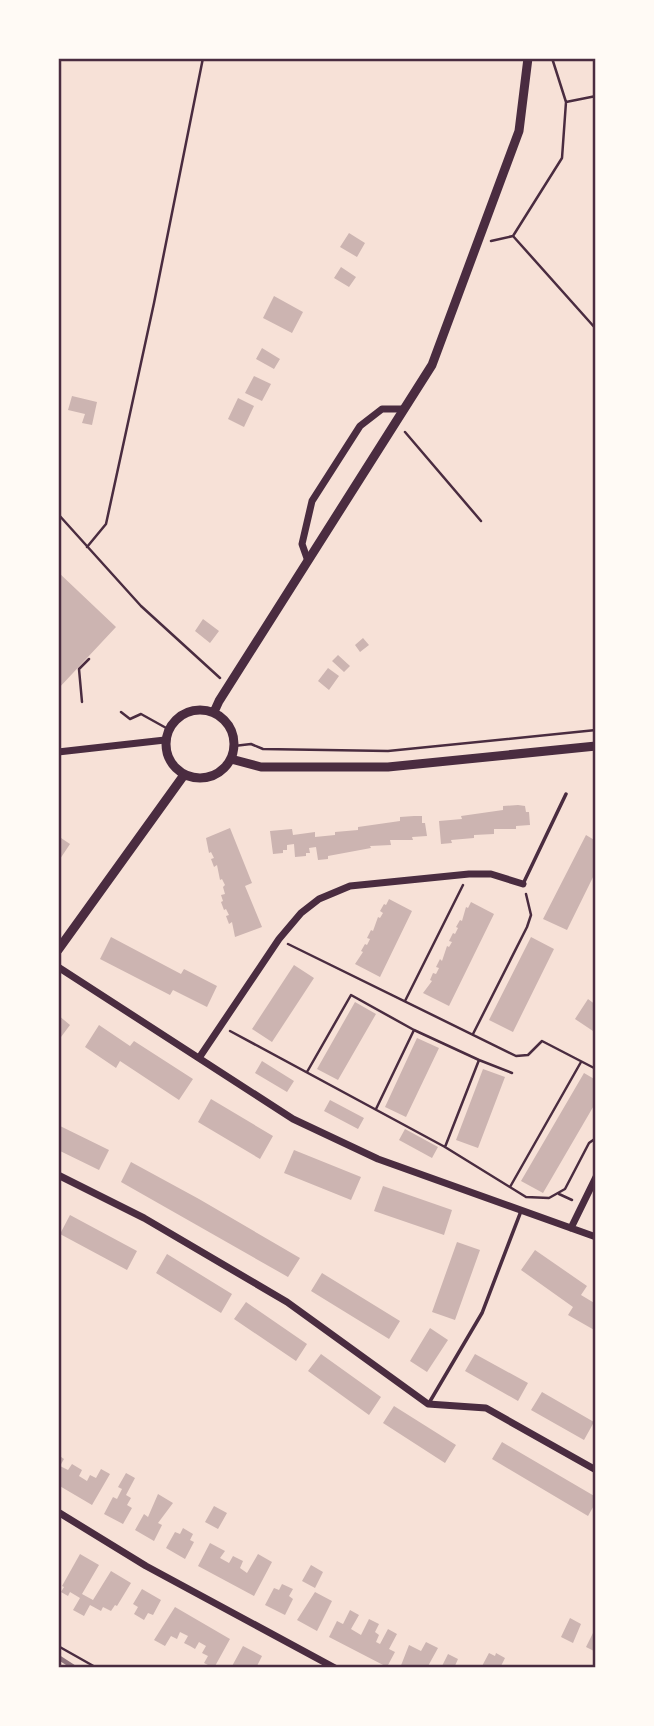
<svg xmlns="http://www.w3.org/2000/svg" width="654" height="1726" viewBox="0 0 654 1726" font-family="'DejaVu Sans',sans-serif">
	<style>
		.building { fill: #ccb4b1 }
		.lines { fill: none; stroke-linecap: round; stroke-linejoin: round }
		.path { stroke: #4a2c40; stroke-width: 2.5 }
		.service { stroke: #4a2c40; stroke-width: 3.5 }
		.minor { stroke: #4a2c40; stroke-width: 7 }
		.tertiary { stroke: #4a2c40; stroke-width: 9 }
		.rail { stroke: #8f747c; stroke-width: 4.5 }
		.neatline { fill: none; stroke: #4a2c40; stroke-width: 2.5 }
	</style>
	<rect width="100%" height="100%" fill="#f7e1d7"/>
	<!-- building -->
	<path class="building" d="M349,233l16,10 -8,14 -17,-10z
		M341,267l15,10 -7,10 -15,-9z
		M274,296l29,16 -11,21 -29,-15z
		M262,348l18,11 -6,10 -18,-10z
		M254,376l17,8 -9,17 -17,-8z
		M72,396l25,6 -5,23 -10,-2 3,-9 -17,-4z
		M238,398l16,8 -10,21 -16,-8z
		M58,572l58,55 -58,62z
		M203,619l16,12 -9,12 -15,-12z
		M363,638l6,7 -9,7 -5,-7z
		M338,655l12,11 -6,6 -12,-11z
		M328,668l11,8 -10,14 -11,-9z
		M518,805l7,1 1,6h3l1,13 -14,1v3h-22v5l-20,1v3l-23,2 1,3 -11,1 -2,-23 23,-2 -1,-3 42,-6v-4z
		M414,816h8v7h3l2,13 -15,1 1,3h-23l1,5 -21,1 1,2 -43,8v3l-10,1 -2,-13 -7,1 1,5h-4v3l-11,1 -1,-13 -7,1v5h-4v3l-10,1 -3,-23 22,-2 1,6 22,-3v5l20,-2v-3l23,-2v-3l42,-6v-4z
		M230,828l22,55 -7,3 17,41 -27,10 -3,-15 -3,2 -3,-8 3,-1 -3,-6 -2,1 -3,-8 2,-1 -2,-6 4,-1 -2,-7 2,-2 -3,-6 -2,1 -3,-15 -3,2 -3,-8 3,-1 -3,-6 -2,1 -3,-15z
		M586,835l10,6v30l-29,59 -24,-11z
		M58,836l12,8 -12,18z
		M389,899l23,12 -32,66 -25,-13 8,-12 -2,-1 4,-7 2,1 3,-6 -3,-1 4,-8 2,1 5,-14 2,1 3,-5 -3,-2 4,-7 2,1z
		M471,902l23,12 -45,92 -26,-13 9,-12 -2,-1 3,-7 3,1 3,-6 -3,-1 4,-8 2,2 5,-15 2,1 3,-5 -3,-1 4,-8 2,1 3,-6 -2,-1 4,-7 2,1 4,-14 2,1z
		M111,937l70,37 3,-5 33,17 -10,21 -34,-17 -3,5 -70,-36z
		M531,937l23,12 -41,83 -24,-12z
		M294,965l20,13 -42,64 -20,-13z
		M588,999l8,6v28l-21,-14z
		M355,1002l21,12 -38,66 -21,-11z
		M58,1015l12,10 -12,16z
		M99,1025l31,21 4,-5 59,38 -14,21 -59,-39 -4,7 -31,-21z
		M417,1038l22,10 -33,69 -21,-10z
		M262,1061l32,20 -7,11 -32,-19z
		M483,1069l22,8 -27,71 -22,-8z
		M584,1073l12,7v22l-53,91 -22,-12z
		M211,1099l62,37 -13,23 -62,-37z
		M330,1100l34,18 -6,11 -34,-18z
		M58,1125l51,25 -10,20 -41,-20z
		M405,1129l33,18 -6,11 -33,-18z
		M294,1150l67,27 -10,23 -67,-27z
		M131,1162l68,37 101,59 -12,19 -167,-95z
		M383,1186l69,24 -8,25 -70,-24z
		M70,1215l67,36 -10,19 -67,-36z
		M457,1242l23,8 -25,70 -23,-8z
		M535,1250l52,36 -6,9 15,9v27l-28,-16 5,-8 -52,-37z
		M167,1254l65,40 -11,19 -65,-40z
		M322,1273l78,48 -11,18 -78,-48z
		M246,1302l61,42 -11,17 -62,-42z
		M430,1328l18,12 -21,32 -17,-11z
		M321,1354l60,43 -12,18 -61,-44z
		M475,1354l53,29 -10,18 -53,-30z
		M542,1392l52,30 -10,18 -53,-30z
		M394,1406l62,39 -11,18 -62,-40z
		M502,1442l94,55v5l-8,14 -96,-57z
		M58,1455l6,4 -4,7 8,4 4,-6 10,6 -3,6 8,5 3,-6 6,3 5,-9 9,5 -18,31 -34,-20z
		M126,1473l9,5 -9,17 5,3 -4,7 5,3 -9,16 -19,-10 9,-17 4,2 5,-10 -4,-2z
		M158,1494l15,9 -15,20 4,2 -8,16 -19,-11 9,-16 4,3z
		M214,1506l13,7 -9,16 -13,-7z
		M183,1528l10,6 -3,6 4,2 -9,17 -19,-11 9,-16 5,2z
		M210,1543l15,8 -5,7 9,5 4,-7 10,5 -3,7 7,5 11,-19 14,8 -18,34 -56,-30z
		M80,1554l19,11 -17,29 11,6 18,-29 20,12 -14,23 -2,-1 -4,6 -8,-4 -2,4 -11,-6 -6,11 -11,-6 7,-12 -10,-6 -2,4 -7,-4 3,-5 -2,-1z
		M311,1565l12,7 -8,16 -13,-7z
		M282,1584l11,5 -4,7 4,3 -8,16 -20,-10 9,-17 5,2z
		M142,1589l19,11 -8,15 -5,-2 -4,7 -10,-6 4,-7 -5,-3z
		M315,1592l17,9 -15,30 -20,-11z
		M175,1607l55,32 -16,29 -10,-5 4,-7 -6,-3 4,-7 -7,-4 -4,7 -5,-3 -6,-3 4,-7 -8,-4 -3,7 -6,-3 -6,10 -11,-6z
		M350,1610l9,5 -8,14 10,6 8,-16 10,5 -4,8 4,3 -3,7 4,2 8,-15 9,5 -8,15 6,3 -8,15 -58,-30 8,-16 6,3z
		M570,1618l11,6 -8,19 -12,-6z
		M594,1631l2,1v20l-10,-5z
		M426,1642l12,6 -11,20h-27l9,-23 12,6z
		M243,1646l19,10 -6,12h-25z
		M489,1653l6,3 1,-3 9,5 -5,10h-19z
		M448,1654l10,5 -4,9h-13z"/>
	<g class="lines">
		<!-- path -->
		<path class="path" d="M566,102l30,-6
			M513,236l83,93
			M491,241l22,-5 49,-78 4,-56 -14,-44
			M405,432l76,89
			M58,514l83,92 79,72
			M87,547l19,-23 48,-221 49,-245
			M82,702l-3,-33 10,-10
			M121,712l9,7 11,-5 27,15
			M234,746l17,-2 12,5 125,2 208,-21
			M288,944l228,112 12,-1 14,-14 54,28
			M405,1001l58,-116
			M230,1031l215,116 81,50 23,1 16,-9 24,-46 7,-5
			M473,1034l54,-107 4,-12 -5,-21
			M307,1072l44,-77 63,35
			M376,1109l38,-79 65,30
			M445,1147l34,-87 33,13
			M510,1187l71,-125
			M559,1194l13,6
			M58,1646l39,22"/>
		<!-- service -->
		<path class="service" d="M523,884l43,-90
			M429,1403l53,-90 39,-102"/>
		<!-- minor -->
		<path class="minor" d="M308,561l-6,-17 10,-43 48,-75 22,-17h21
			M58,752l107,-12
			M58,967l235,152 85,40 218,78
			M199,1058l80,-119 22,-26 18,-14 31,-13 119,-12h22l32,10
			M58,1175l86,43 143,84 141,102 58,4 110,62
			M571,1228l25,-51
			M58,1512l88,54 189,102"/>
		<!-- tertiary -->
		<path class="tertiary" d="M166 744a34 34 0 1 1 68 0a34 34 0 1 1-68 0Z
			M214,712l5,-11 213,-336 87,-234 9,-73
			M231,759l30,8h127l208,-21
			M58,950l126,-175"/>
		<!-- rail -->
		<path class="rail" d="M58,1657l17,11"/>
	</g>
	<!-- border -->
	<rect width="654" height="1726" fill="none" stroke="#fffaf5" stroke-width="119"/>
	<rect x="60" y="60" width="534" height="1606" class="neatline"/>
</svg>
